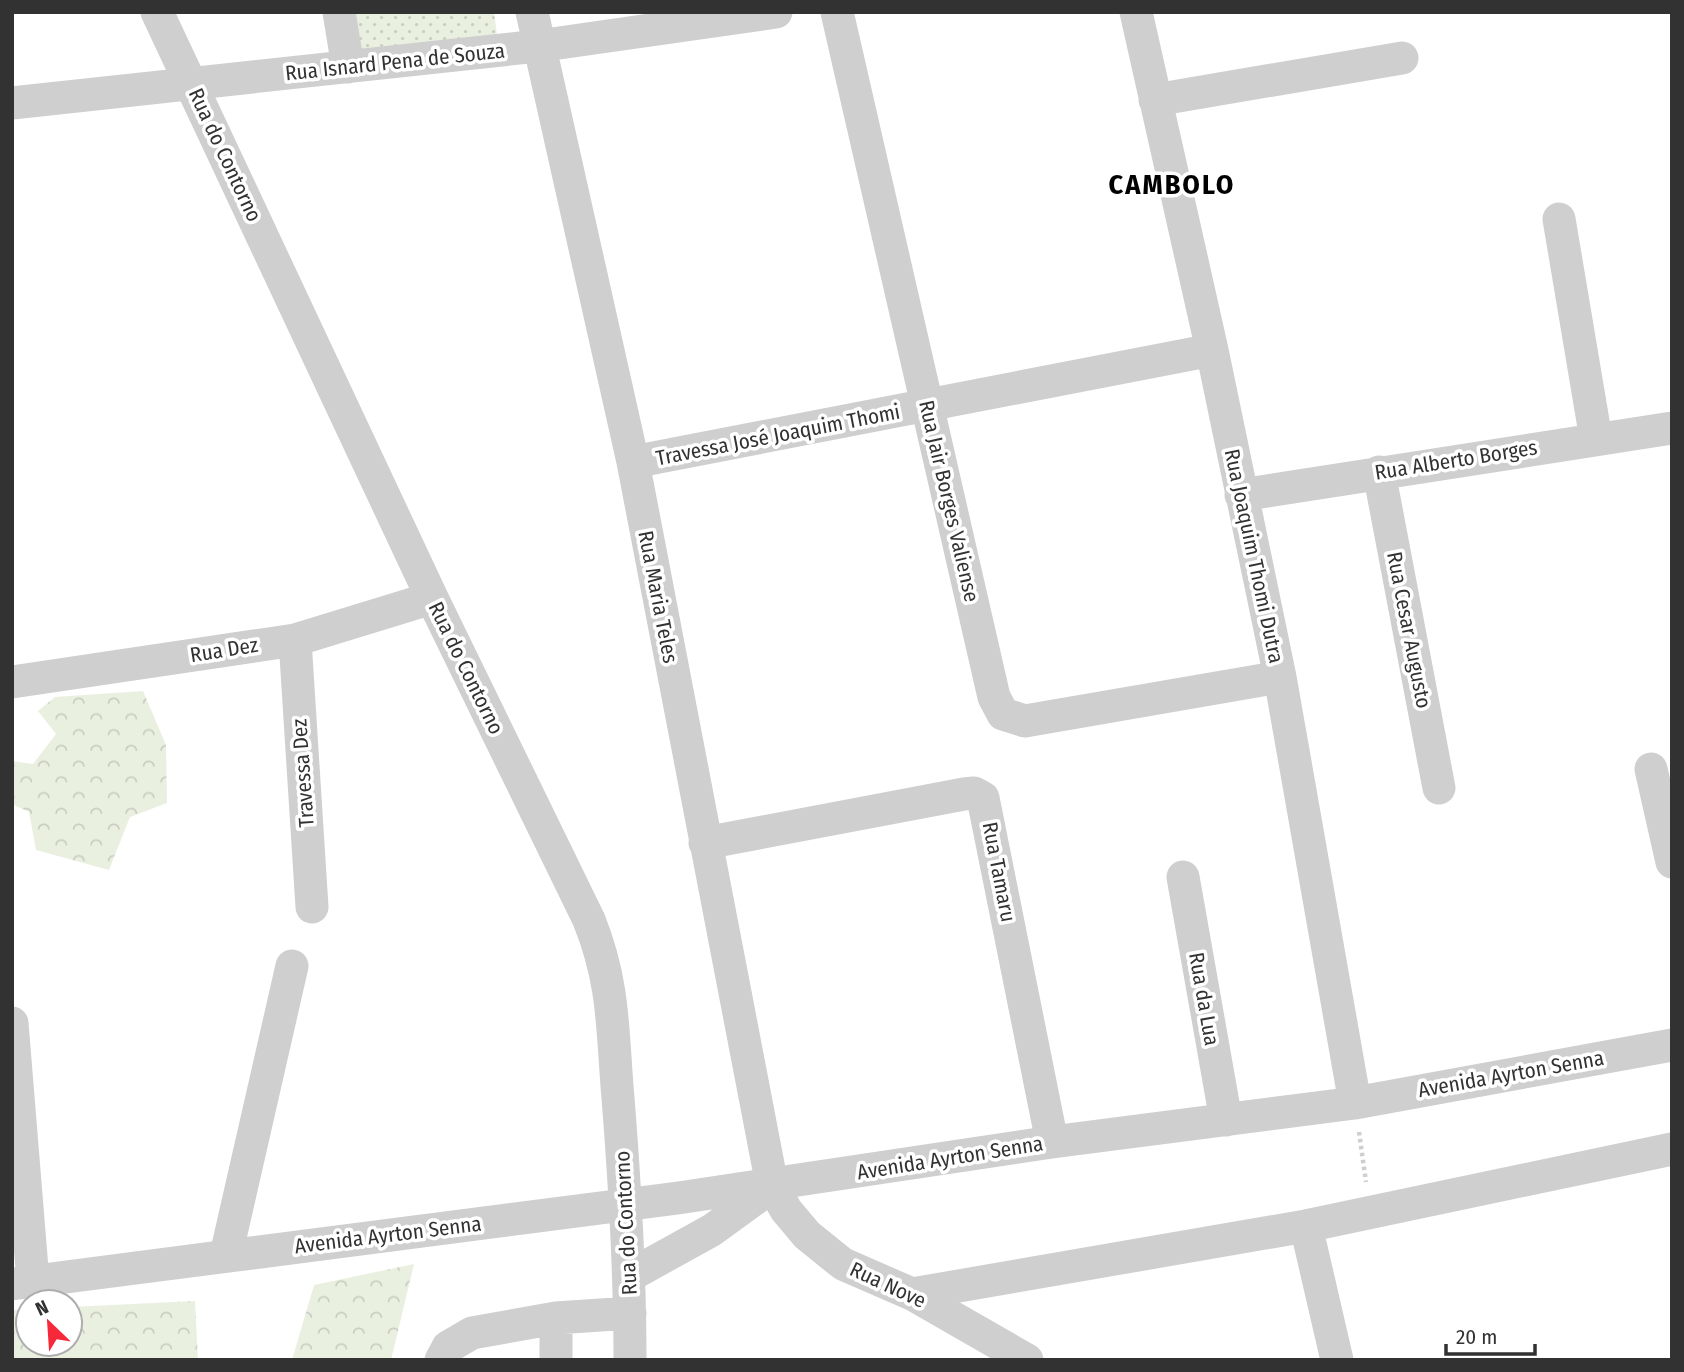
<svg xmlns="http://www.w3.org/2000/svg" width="1684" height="1372" viewBox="0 0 1684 1372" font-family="'Fira Sans Condensed',sans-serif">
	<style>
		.grass { fill: url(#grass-dots) }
		.forest { fill: url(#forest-crowns) }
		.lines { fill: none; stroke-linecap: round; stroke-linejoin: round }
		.path { stroke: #cfcfcf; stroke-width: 4.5; stroke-dasharray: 3.5 3.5; stroke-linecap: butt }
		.minor { stroke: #cfcfcf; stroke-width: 33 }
		.labels { text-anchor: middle; stroke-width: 7; stroke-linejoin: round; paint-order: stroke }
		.street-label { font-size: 21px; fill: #323232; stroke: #fff }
		.district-label { font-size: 28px; font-weight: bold; letter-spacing: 2px; fill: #000; stroke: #fff }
	</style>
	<defs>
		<pattern id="grass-dots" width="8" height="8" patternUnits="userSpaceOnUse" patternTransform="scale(1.75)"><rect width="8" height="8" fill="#e9f0e0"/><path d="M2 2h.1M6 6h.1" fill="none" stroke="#c8cec1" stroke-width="1.8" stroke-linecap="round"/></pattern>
		<pattern id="forest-crowns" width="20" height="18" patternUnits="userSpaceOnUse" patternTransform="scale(1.75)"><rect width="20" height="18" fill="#e9f0e0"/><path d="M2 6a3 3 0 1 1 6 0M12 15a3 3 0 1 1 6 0" fill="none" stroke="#c8cec1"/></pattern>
	</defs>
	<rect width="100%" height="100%" fill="#fff"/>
	<!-- grass -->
	<path class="grass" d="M355,12h139l3,23 -137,19z"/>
	<!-- forest -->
	<path class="forest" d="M143,691l23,54 1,58 -37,14 -21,53 -73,-20 -7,-38 -17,-8v-43l21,3 23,-30 -18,-23 17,-14z
		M414,1264l-23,96h-99l22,-75z
		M195,1301l3,59h-186v-50l16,-1v35h42v-37z"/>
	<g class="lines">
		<!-- path -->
		<path class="path" d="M1359,1132l7,50"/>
		<!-- minor -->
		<path class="minor" d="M157,12l275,586 157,322c26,65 23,110 29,178 7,88 12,174 12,262
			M339,12l9,55
			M532,12l101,450 139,723 14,25 21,25 36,29 69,30 115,66
			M837,12l157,685 9,17 22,7 255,-44
			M1136,12l76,338 68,327 75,426
			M1155,100l247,-42
			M12,103l526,-57 238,-34
			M1559,219l37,220
			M633,462l579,-112
			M1379,472l60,316
			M1241,495l431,-67
			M295,640l17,267
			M12,682l283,-42 137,-42
			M1651,769l21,93
			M705,843l259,-49 10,-1 9,5 69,344
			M1183,877l43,243
			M12,1023l21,258
			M1306,1226l31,134
			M226,1255l66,-289
			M629,1276l83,-46 59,-43
			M12,1284l666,-86 374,-56 303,-39 317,-58
			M912,1294l394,-68 366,-77
			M441,1360l7,-13 24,-14 84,-15 74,-5
			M556,1360v-42"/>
	</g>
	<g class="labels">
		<!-- street labels -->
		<g class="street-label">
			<text transform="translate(395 62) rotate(-6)" y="7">Rua Isnard Pena de Souza</text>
			<text transform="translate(225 155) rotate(65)" y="7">Rua do Contorno</text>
			<text transform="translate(778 435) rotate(-11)" y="7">Travessa José Joaquim Thomi</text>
			<text transform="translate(1456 460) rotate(-9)" y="7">Rua Alberto Borges</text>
			<text transform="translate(949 501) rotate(77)" y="7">Rua Jair Borges Valiense</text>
			<text transform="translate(1254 556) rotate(78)" y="7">Rua Joaquim Thomi Dutra</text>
			<text transform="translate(658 597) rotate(79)" y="7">Rua Maria Teles</text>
			<text transform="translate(1409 630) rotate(79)" y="7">Rua Cesar Augusto</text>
			<text transform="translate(224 650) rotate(-9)" y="7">Rua Dez</text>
			<text transform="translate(466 668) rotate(64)" y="7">Rua do Contorno</text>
			<text transform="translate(303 773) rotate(-94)" y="7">Travessa Dez</text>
			<text transform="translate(999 872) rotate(79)" y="7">Rua Tamaru</text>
			<text transform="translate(1204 999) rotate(80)" y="7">Rua da Lua</text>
			<text transform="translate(1511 1074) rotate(-10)" y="7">Avenida Ayrton Senna</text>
			<text transform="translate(950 1158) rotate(-9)" y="7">Avenida Ayrton Senna</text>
			<text transform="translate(626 1223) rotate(-93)" y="7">Rua do Contorno</text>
			<text transform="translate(388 1235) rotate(-7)" y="7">Avenida Ayrton Senna</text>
			<text transform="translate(888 1285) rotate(25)" y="7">Rua Nove</text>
		</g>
		<!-- district labels -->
		<g class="district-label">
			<text x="1172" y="194">CAMBOLO</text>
		</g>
	</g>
	<!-- border -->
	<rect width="1684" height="1372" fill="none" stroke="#323232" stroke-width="28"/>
	<!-- north arrow -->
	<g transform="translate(49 1323) rotate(335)"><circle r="33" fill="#ffffff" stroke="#adadad" stroke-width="2"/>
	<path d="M0-5L12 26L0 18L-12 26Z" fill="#f6283a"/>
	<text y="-10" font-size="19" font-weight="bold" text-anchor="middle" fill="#323232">N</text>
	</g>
	<!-- scale -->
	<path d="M1446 1344v10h89v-10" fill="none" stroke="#323232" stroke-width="3.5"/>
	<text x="1456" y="1344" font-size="21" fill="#323232" stroke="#ffffff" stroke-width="5" paint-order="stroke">20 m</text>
</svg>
